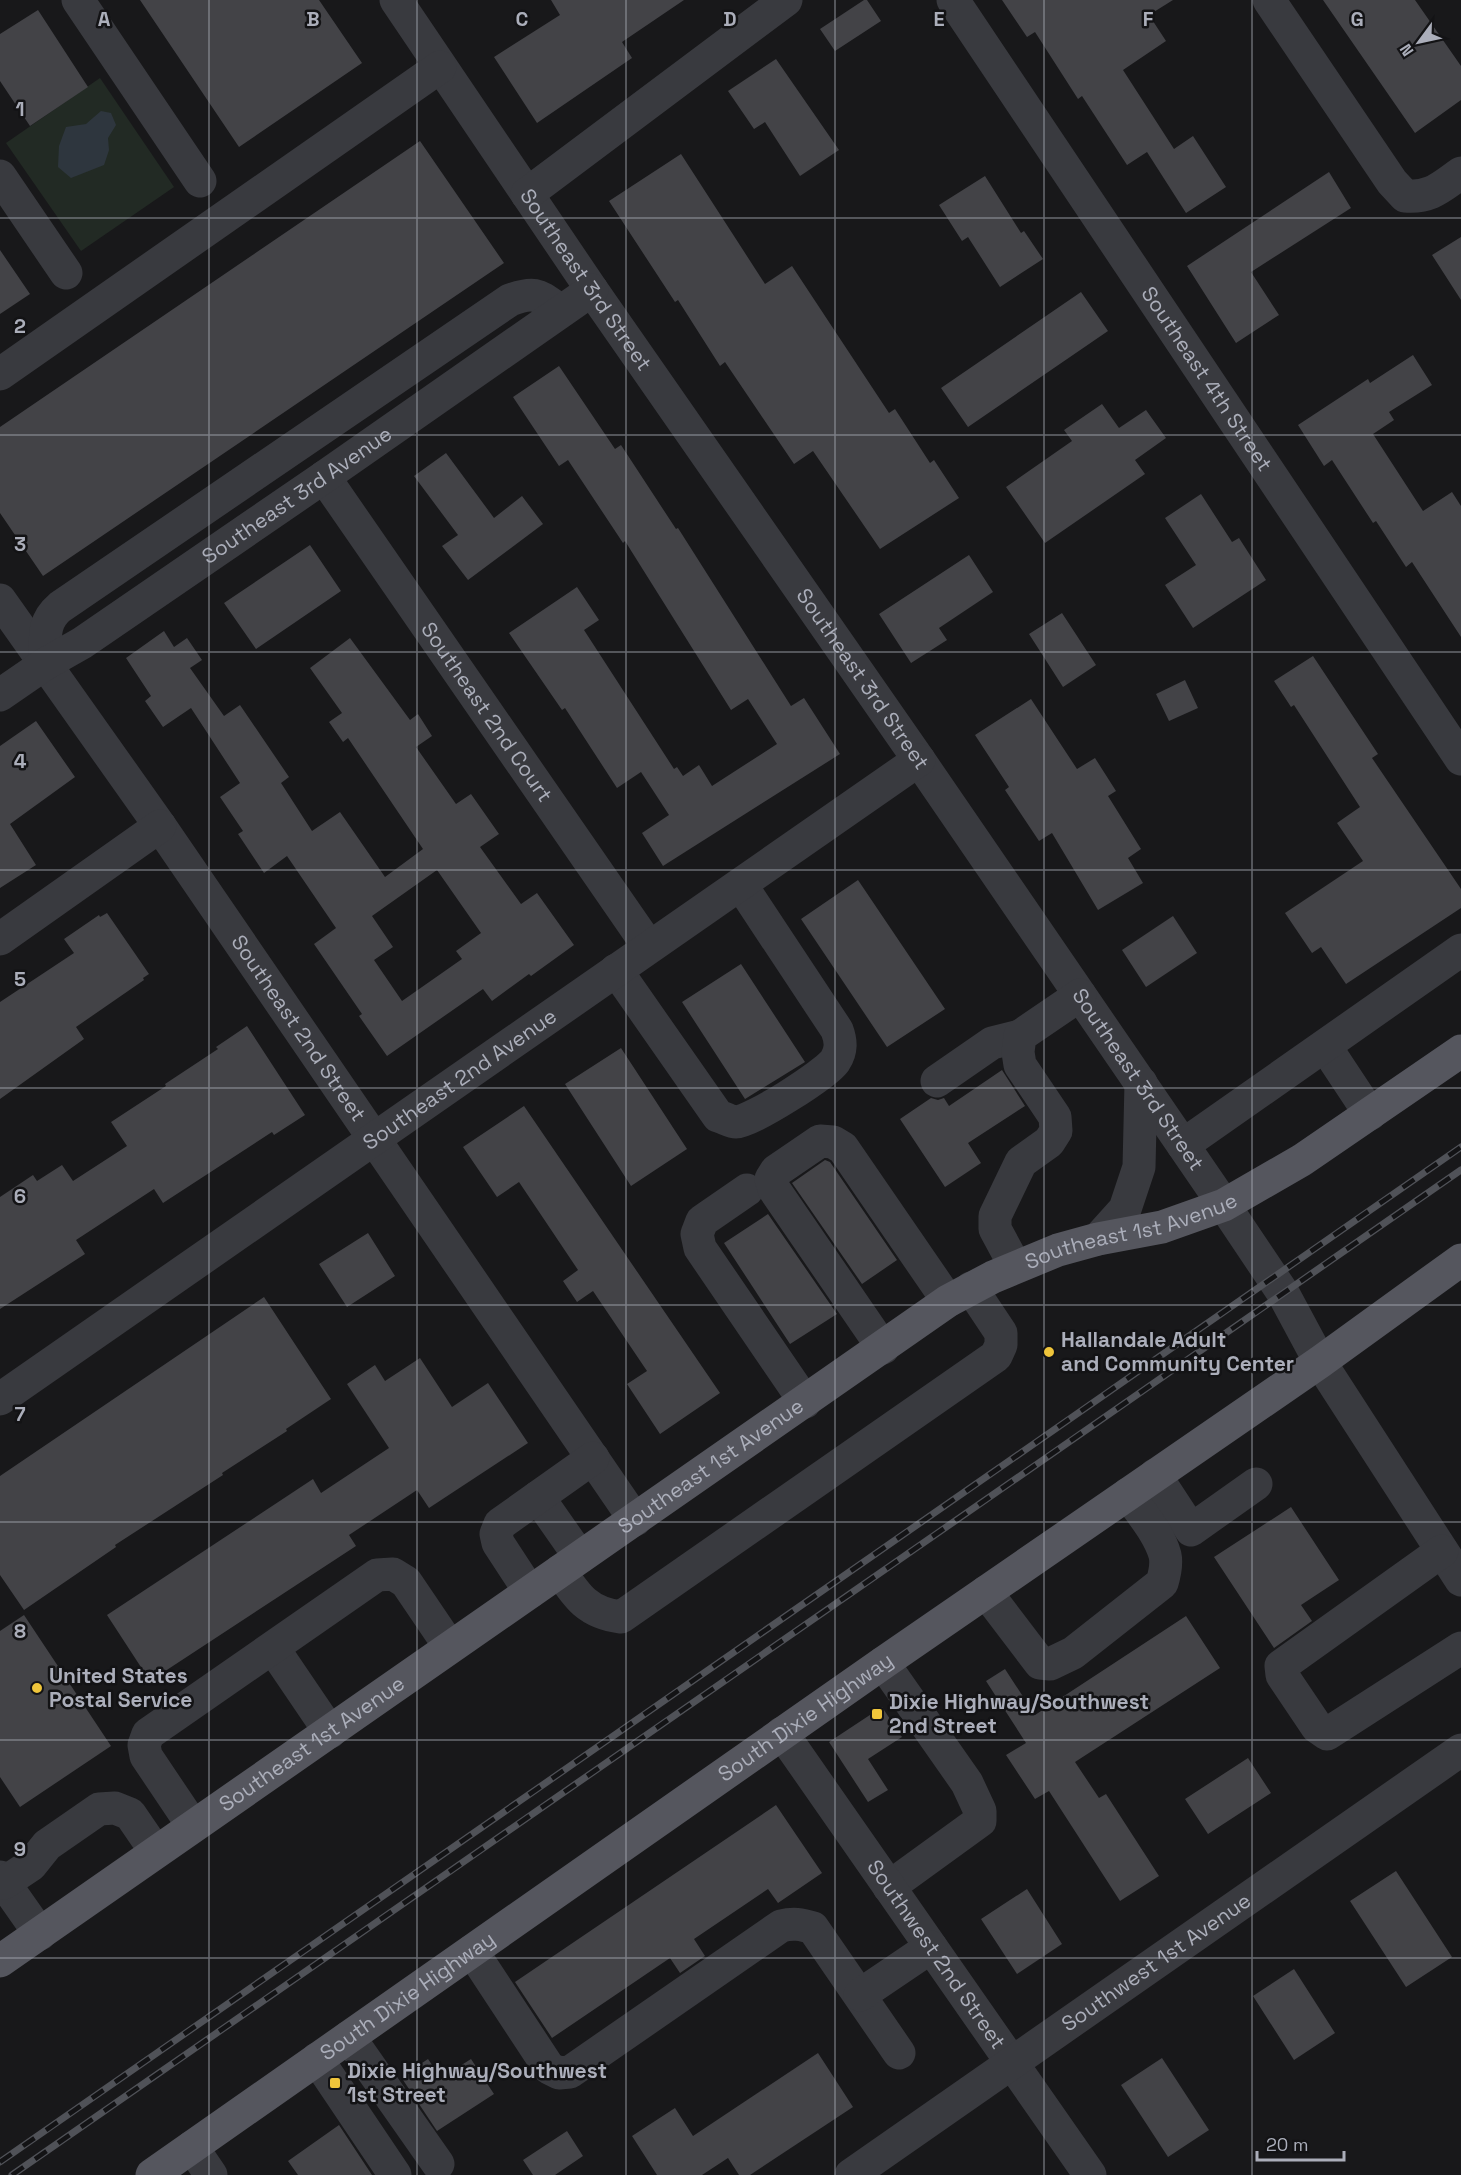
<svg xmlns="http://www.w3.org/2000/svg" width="1461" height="2175" viewBox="0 0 1461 2175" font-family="'Space Grotesk',sans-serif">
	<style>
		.grass { fill: #222a24 }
		.water { fill: #2e363e }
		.building { fill: #434347; fill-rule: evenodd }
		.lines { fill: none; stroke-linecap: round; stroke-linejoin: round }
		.minor { stroke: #393a3f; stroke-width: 33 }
		.major { stroke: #55565e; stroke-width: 33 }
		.rail-casing { stroke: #505258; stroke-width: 7 }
		.rail { stroke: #131315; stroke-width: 4.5; stroke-dasharray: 14; stroke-linecap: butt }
		.grid { fill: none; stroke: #abaeba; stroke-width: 1.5; stroke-opacity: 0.55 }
		.poi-dot { fill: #efc53b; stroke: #131315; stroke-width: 2 }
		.labels { text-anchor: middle; stroke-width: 5; stroke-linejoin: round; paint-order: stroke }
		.street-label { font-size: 21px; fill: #abaeba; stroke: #131315 }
		.poi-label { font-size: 21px; font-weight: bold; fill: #abaeba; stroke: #131315; text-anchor: start }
		.grid-label { font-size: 20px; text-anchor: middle; font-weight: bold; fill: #abaeba; stroke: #131315; stroke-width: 5; stroke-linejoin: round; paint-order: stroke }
	</style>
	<rect width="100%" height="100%" fill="#18181a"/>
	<!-- grass -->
	<path class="grass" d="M100,78l74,109 -93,64 -75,-108z"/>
	<!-- water -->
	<path class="water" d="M101,111l10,2 5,12 -8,13 1,12 -5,15 -33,13 -13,-11 1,-21 7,-19 20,-3z"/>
	<!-- building -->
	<path class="building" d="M140,0h179l43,63 -123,84z
		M551,0h133l-62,42 10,16 -95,65 -43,-66 66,-42z
		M864,0h3l14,21 -46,30 -15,-22z
		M1002,0h171l-24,15 17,26 -43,29 51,79 19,-13 33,51 -40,26 -39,-61 -20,13 -45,-69 -4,3 -43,-67 -8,5z
		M1323,0h92l46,66v34l-46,33z
		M38,10l50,77 -58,39 -30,-45v-47z
		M776,59l63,91 -39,26 -35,-54 -11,7 -26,-38z
		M420,141l84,122 -461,313 -43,-63v-86z
		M681,154l84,130 27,-18 97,147 6,-4 35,54 4,-3 25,38 -79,51 -67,-98 -19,13 -69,-102 -5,4 -42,-66 -3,2 -66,-101z
		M1329,172l22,36 -100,64 28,43 -43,28 -49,-77z
		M985,176l36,57 3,-2 19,28 -43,28 -32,-50 -6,4 -23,-36z
		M1461,237v63l-29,-45z
		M0,250l30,44 -30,20z
		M1081,292l27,39 -140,96 -27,-39z
		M1413,355l19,30 -43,27 5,8 -21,14 50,77 29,-19 9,14v131l-49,-75 -6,5 -30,-46 -3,2 -41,-63 -8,6 -26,-41 70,-46 2,4z
		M559,366l56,83 6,-4 55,84 2,-1 113,178 13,-8 36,56 -177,112 -21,-33 27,-18 -28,-43 -24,16 -52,-80 -3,2 -53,-77 68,-46 22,33 -15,10 90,139 3,-2 6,9 16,-11 13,21 65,-42 -29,-45 -17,11 -106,-169 -2,2 -55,-83 -9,6 -46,-69z
		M1102,404l17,24 27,-18 20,28 -31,22 10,14 -100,69 -39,-56 66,-46 -8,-11z
		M446,453l48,65 28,-22 21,28 -75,56 -26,-34 16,-11 -44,-59z
		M1201,494l31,48 7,-4 27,42 -73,48 -28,-43 31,-20 -31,-47z
		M310,545l31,46 -85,58 -32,-46z
		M969,555l24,37 -54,36 8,12 -36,23 -32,-49z
		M1062,613l34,52 -33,22 -34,-53z
		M164,631l10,16 13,-9 15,22 -12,8 34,48 16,-11 49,72 -8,6 31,48 28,-19 45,65 38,-28 -75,-111 -5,4 -14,-20 13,-9 -32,-45 40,-30 60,82 8,-6 14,22 -16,11 40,57 15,-10 28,40 -19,13 41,57 16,-11 37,52 -43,31 -2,-2 -37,27 -9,-12 -96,67 -28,-40 3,-2 -48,-70 22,-16 -49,-72 -23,17 -26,-39 5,-3 -23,-34 20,-14 -49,-75 -28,19 -18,-26 6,-5 -25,-38zM437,870l44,63 -25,18 6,8 -60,42 -28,-41 19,-13 -21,-31z
		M1313,656l65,98 -6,4 89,131v19l-115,76 -25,-37 -9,6 -27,-40 78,-52 -26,-38 23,-16 -66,-102 -3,2 -17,-26z
		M1185,680l13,28 -29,13 -13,-27z
		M1031,699l46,70 18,-11 21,33 -8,5 33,53 -13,9 15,25 -45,27 -46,-77 -13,8 -34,-51 4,-3 -34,-52z
		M36,721l39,56 -65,47 26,41 -36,23v-142z
		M858,880l87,129 -58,38 -86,-128z
		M107,913l42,61 -6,4 1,2 -68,47 8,12 -84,60v-97l74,-49 -10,-14 35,-24 1,2z
		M1173,916l24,37 -51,34 -24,-37z
		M741,964l64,98 -60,37 -63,-97z
		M247,1026l58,89 -31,20 -2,-3 -109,71 -9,-14 -78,51 9,14 -85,55v-112l33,-22 4,6 25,-16 11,16 54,-35 -16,-24 55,-36 -1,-2 53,-35 -2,-2z
		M621,1048l66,101 -56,37 -66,-102z
		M1002,1070l23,36 -57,37 13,20 -36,24 -45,-68 31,-21 7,2 6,-2 5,8z
		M524,1106l196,287 -60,41 -33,-50 20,-13 -54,-80 -16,11 -14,-21 15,-11 -59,-88 -22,15 -34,-50z
		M825,1160l5,2 67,98 -35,24 -70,-101z
		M768,1214l69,100 -47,30 -66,-101z
		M368,1233l27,43 -48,31 -28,-43z
		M264,1297l67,102 -45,30 1,2 -65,42 1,2 -108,70 1,2 -92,63 -24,-35v-99z
		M420,1358l32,49 36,-24 40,60 -99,65 -12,-18 -68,45 7,11 -206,135 -43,-66 206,-136 8,14 68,-45 -42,-64 28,-19 10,16z
		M1291,1507l48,73 -38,25 11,16 -38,27 -60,-91z
		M24,1615l87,131 -91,61 -20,-30v-146z
		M1186,1616l34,52 -145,94 24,36 7,-4 53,82 -39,25 -71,-110 -14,8 -29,-44 20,-12 -40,-62 19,-12 30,46z
		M882,1707l20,30 -34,22 20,31 -20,12 -39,-60z
		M1248,1758l23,35 -63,41 -23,-35z
		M776,1805l46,68 -44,30 -10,-14 -74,50 11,17 -25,17 -10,-15 -118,80 -37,-56z
		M1396,1871l56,86 -46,30 -56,-86z
		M1027,1889l35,55 -45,30 -36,-55z
		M1294,1969l41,64 -41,27 -41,-64z
		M818,2053l35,54 -103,68h-11l-11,-17 -26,17h-45l-25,-39 43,-28 18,28z
		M1162,2058l47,72 -41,27 -47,-72z
		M428,2059l13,19 30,-19 23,35 -57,37 -36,-54z
		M339,2125l33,50h-74l-10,-14z
		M567,2131l16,25 -28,19h-22l-10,-15z"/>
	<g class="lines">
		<!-- minor -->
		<g class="minor">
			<path d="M78,0l122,181"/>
			<path id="s1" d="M396,0l196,290 327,470 305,445 59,88 37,69 141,218"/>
			<path id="s2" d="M953,0l508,759"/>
			<path d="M1269,0l123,182 13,14c26,2 36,-9 56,-23"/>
			<path d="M0,176l66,97"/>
			<path d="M527,194l259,-194"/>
			<path d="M0,374l440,-307"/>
			<path id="s3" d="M324,477l325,470"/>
			<path id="s4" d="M0,600l160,226 475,694"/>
			<path d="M45,664c1,-24 -4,-41 15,-57l450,-307c27,-10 29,-4 51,11"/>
			<path id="s5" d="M0,695l45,-31 37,-21 242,-166 268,-187"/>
			<path d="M0,939l160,-113"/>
			<path d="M616,970l102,146c5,1 13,6 18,6 15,0 90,-48 99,-61 7,-11 6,-20 2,-31l-96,-145"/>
			<path d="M1325,1046l45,68"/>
			<path d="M937,1081l55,-38 28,-7"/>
			<path d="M1183,1145l278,-195"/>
			<path d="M747,1190l-45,31 -5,13 3,14 105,154"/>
			<path d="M1098,1239l27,-30 14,-42 2,-84"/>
			<path d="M1015,1266l-20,-37v-13l26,-54 28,-20 7,-11 -1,-14 -35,-52 -2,-13 2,-16 60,-41"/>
			<path d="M883,1348l-109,-159 -3,-10 5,-8 44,-30 13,1 10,6 105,153"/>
			<path id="s6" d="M0,1399l919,-639"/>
			<path d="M1155,1475l36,55 65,-46"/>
			<path d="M538,1497l42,60"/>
			<path d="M1442,1551l-161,115 1,9 35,52 10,7 134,-86"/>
			<path d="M560,1571c17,26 28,42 61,46l375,-261 5,-11v-12l-30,-45"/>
			<path d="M530,1592l-32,-49 -2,-9 4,-10 93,-66"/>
			<path d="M986,1592l54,71 10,1 23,-11 89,-70c3,-10 5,-19 3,-28 -6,-22 -25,-43 -37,-61"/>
			<path d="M273,1648l57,84"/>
			<path d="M883,1663l84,120 13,28v10l-91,66"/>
			<path id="s7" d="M782,1733l308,442"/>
			<path d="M193,1826l-47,-70 -2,-11 4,-11 229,-159 16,-1 13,8 44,65"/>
			<path d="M0,1877l40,57"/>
			<path d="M4,1883l27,-18 16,-20 52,-36 16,-1 15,6 26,38"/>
			<path d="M472,1951l77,117 10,5 11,-1 211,-146c12,-3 20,-2 32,2l86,125"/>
			<path d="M860,1995l71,-48"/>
			<path d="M349,2037l89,127"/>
			<path d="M317,2059l78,116"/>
			<path d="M192,2147l19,28"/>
			<path id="s8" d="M851,2175l610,-425"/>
		</g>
		<!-- major -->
		<g class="major">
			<path id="s9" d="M0,1961l948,-660 45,-24 65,-27 40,-11 64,-12 62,-22 78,-45 159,-109"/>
			<path id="s10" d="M152,2175l731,-512 437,-301 141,-102"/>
		</g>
		<!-- rail casing -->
		<g class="rail-casing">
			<path id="rail" d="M0,2162l1461,-1015
				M12,2175l1449,-1005"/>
		</g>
		<!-- rail -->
		<use href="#rail" class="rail"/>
	</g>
	<!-- grid -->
	<path class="grid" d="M209,0v2175M417,0v2175M626,0v2175M835,0v2175M1044,0v2175M1252,0v2175M0,218h1461M0,435h1461M0,652h1461M0,870h1461M0,1088h1461M0,1305h1461M0,1522h1461M0,1740h1461M0,1958h1461"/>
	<!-- markers -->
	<g class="poi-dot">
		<circle cx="1049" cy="1352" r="6"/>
		<circle cx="37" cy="1688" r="6"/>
		<rect x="871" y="1708" width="12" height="12" rx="3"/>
		<rect x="329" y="2077" width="12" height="12" rx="3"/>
	</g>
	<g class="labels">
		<!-- street labels -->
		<g class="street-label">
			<text dy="7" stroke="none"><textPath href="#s1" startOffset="338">Southeast 3rd Street</textPath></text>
			<text dy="7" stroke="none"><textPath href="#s2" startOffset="456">Southeast 4th Street</textPath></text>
			<text dy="7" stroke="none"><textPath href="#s5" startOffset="358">Southeast 3rd Avenue</textPath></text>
			<text dy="7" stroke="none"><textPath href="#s1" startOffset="824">Southeast 3rd Street</textPath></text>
			<text dy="7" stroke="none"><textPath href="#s3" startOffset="286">Southeast 2nd Court</textPath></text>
			<text dy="7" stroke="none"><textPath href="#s4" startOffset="522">Southeast 2nd Street</textPath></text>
			<text dy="7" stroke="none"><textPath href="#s1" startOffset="1310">Southeast 3rd Street</textPath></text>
			<text dy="7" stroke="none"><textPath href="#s6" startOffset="560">Southeast 2nd Avenue</textPath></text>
			<text dy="7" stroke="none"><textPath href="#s9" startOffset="1352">Southeast 1st Avenue</textPath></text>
			<text dy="7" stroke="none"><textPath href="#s9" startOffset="866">Southeast 1st Avenue</textPath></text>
			<text dy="7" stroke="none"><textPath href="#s10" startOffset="798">South Dixie Highway</textPath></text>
			<text dy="7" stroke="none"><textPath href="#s9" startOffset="380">Southeast 1st Avenue</textPath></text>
			<text dy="7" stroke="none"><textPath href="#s7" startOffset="270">Southwest 2nd Street</textPath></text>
			<text dy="7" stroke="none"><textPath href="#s8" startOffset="372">Southwest 1st Avenue</textPath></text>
			<text dy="7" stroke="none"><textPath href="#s10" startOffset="312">South Dixie Highway</textPath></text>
		</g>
		<!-- poi labels -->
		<g class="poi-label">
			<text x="1061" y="1347">Hallandale Adult<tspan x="1061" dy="24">and Community Center</tspan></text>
			<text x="49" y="1683">United States<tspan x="49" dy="24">Postal Service</tspan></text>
			<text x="889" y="1709">Dixie Highway/Southwest<tspan x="889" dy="24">2nd Street</tspan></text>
			<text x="347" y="2078">Dixie Highway/Southwest<tspan x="347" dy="24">1st Street</tspan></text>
		</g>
	</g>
	<g class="grid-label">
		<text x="104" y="26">A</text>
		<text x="313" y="26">B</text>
		<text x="522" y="26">C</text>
		<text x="730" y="26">D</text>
		<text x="939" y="26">E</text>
		<text x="1148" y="26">F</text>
		<text x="1357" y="26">G</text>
		<text x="20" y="116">1</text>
		<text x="20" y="333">2</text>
		<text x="20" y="551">3</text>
		<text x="20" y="768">4</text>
		<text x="20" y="986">5</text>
		<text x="20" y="1203">6</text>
		<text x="20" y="1421">7</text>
		<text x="20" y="1638">8</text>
		<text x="20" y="1856">9</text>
	</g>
	<!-- north arrow -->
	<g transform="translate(1419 42) rotate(237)" stroke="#131315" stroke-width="4.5" paint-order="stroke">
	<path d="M0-4.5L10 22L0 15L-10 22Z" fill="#abaeba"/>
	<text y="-9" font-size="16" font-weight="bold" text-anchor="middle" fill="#abaeba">N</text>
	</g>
	<!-- scale -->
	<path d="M1257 2151v9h87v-9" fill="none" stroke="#abaeba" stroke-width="3"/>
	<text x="1266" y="2151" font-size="18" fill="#abaeba" stroke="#131315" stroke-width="4.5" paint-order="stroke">20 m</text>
</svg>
